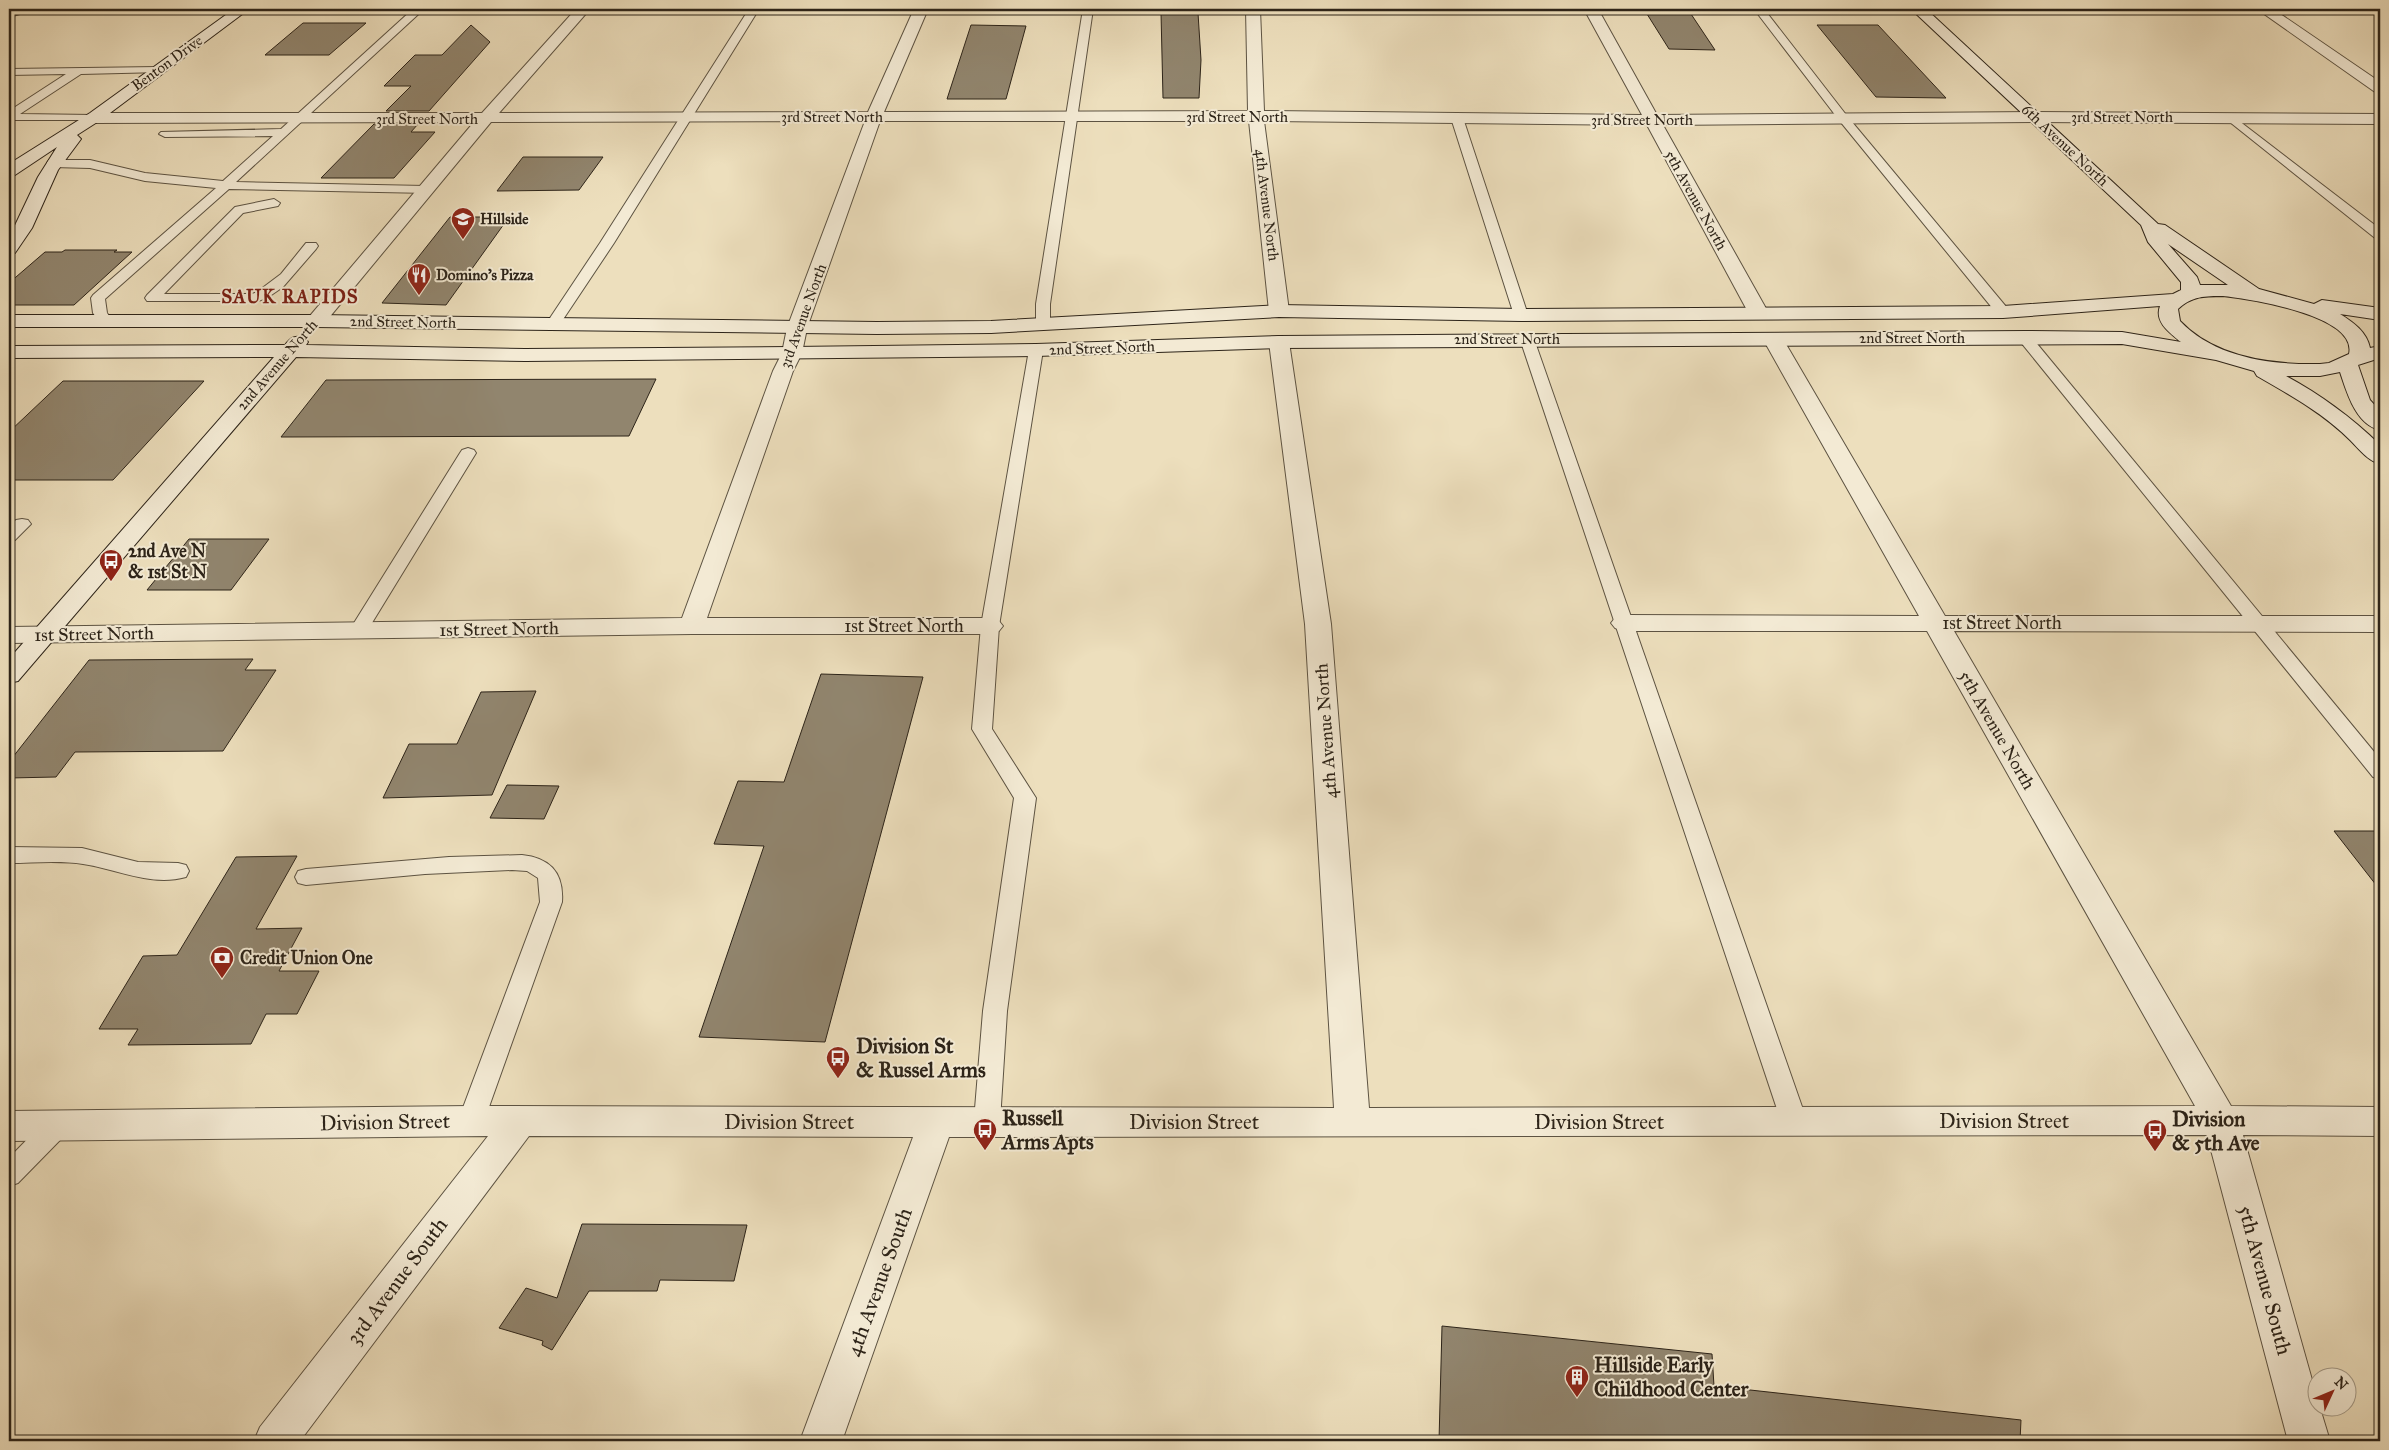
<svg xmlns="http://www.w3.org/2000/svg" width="2389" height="1450" viewBox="0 0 2389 1450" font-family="'IM FELL Great Primer',serif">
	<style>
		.building { fill: #91856e; stroke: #2d2419 }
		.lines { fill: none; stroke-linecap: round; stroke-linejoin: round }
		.lane-casing { stroke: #5d5342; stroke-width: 2 }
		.street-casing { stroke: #5d5342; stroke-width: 2 }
		.secondary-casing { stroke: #2d2419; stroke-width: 2 }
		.lane { fill: #f3ead4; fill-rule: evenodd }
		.street { fill: #f3ead4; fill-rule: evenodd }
		.secondary { fill: #f3ead4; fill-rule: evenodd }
		.labels { text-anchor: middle; stroke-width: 4; stroke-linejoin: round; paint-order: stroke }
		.far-street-label { font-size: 15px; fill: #2d2419; stroke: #f3ead4 }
		.far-poi-label { font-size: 15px; font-weight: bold; fill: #2d2419; stroke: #f3ead4; text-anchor: start }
		.poi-label { font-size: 18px; font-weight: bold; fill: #2d2419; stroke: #f3ead4; text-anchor: start }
		.street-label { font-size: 18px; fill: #2d2419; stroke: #f3ead4 }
		.far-district-label { font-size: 19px; font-weight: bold; letter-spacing: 1px; fill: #7a1f14; stroke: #f3ead4 }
		.near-poi-label { font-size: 21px; font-weight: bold; fill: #2d2419; stroke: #f3ead4; text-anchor: start }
		.near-street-label { font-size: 21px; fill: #2d2419; stroke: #f3ead4 }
	</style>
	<rect width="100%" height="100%" fill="#eddfbd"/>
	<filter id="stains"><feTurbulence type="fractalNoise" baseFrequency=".004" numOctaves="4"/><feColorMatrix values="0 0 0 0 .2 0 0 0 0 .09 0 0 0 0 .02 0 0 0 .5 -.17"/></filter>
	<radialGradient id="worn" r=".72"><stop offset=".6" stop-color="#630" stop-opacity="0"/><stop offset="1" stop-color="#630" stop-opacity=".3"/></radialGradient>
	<!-- building -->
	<path class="building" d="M1161,13h37l3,47 -2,38h-36z
		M1647,14h44l24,36 -46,-1z
		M303,23h63l-37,32h-64z
		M471,25l19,17 -61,69h-43l25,-25h-27l31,-31h27z
		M971,25l55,1 -20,73h-59z
		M1817,25h61l68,73 -70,-1z
		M374,124h44l-7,8h24l-41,46h-73z
		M523,157h80l-24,33 -82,1z
		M450,217h59l-63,88 -64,-2z
		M65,250h52l-3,2h18l-58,53h-65v-22l36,-31h17z
		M656,379l-27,57 -348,1 45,-57z
		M63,381h141l-91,99h-104v-48z
		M189,539h80l-38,51h-84z
		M253,659l-8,11h31l-53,81 -148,1 -19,25 -47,1v-16l80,-102z
		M821,674l102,3 -98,365 -126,-5 65,-191 -50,-2 24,-63 46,1z
		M536,691l-44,104 -109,3 26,-54h48l24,-52z
		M507,785l52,1 -15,33 -54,-1z
		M2334,831h46v59z
		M297,856l-41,73 46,-1 -23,43h40l-22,43h-31l-15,30 -123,1 10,-16h-39l44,-73 34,-1 59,-98z
		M582,1224l165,1 -13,56 -74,-1 -3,11h-68l-37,59 -10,-5 1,-4 -44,-13 27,-40 31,10z
		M1442,1326l270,28 2,32 307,34 -1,21h-581z"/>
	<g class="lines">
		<!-- lane casing -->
		<g class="lane-casing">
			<path id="lane" d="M20,9h18l-29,8v-6z
				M413,9h11l-188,173 189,4 6,4 -2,3 -200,-4 -124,110 2,14 6,8 -2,3h-10l-8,-11 -2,-15 2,-3 123,-107 -71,-7 -55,-13 -37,-1 -4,-1 -2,-3 2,-3h41l55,13 78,8 50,-45 -108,1 -6,-3 2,-2 120,-3z
				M749,9h10l-145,234 -56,84h-10l-2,-3 54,-81z
				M1083,9h10l-43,295v20l-7,4 -7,-4v-20z
				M1754,9h10l83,107 161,193 2,3 -2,3h-10l-159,-195z
				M158,67l4,1v4l-81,2 -61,40 73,1 6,3 -2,2h-88v-9l57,-37 -57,1v-6z
				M2230,114l150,115v10l-5,-1 -149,-119v-4z
				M1457,115l6,3 65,197 -2,3 -5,1 -7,-4 -63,-197z
				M274,199l6,4 -2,3 -35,7 -79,81h88l5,-2 24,-18 25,-31h10l2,3 -2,3 -33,38 -16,11 -9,3h-111l-2,-3 2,-3 88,-88z
				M2024,333l5,1 351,425v20l-7,-2 -354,-437 -2,-3 2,-3z
				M1527,335l7,4 273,782 -4,7 -9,4 -9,-4 -4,-7 -261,-782z
				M1036,346l7,4 -44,276 -7,103 44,69 -29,213 -7,110 -4,7 -9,4 -9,-4 -4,-7 9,-110 31,-213 -42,-69 9,-103 48,-276z
				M468,448l6,2 2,3 -109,178 -2,4h-14l-2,-4 111,-178 2,-3z
				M22,519l6,1 3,4 -16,16 -6,1v-14l7,-7z
				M9,847l73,1 56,14 40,1 8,2 3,6 -3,6c-35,10 -69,-8 -103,-13 -24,-4 -50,-1 -74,-1z
				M522,855c29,3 42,19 40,47l-78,219 -4,7 -9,4 -9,-4 -4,-7 82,-219 -2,-24 -11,-7 -15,-1 -87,4 -119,11 -8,-2 -3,-6 3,-6 8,-2 143,-12z
				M57,1115l9,3 4,8 -4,8 -48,49 -9,3v-28l39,-40z"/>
		</g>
		<!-- street casing -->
		<g class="street-casing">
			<path id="street" d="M576,9h14l-91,104 369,-1 46,-103h14l-44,103 364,-1 -2,-102h14l4,102 378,4 -58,-106h14l59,106 377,-3 346,2v10l-346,-2 -371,3 105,187 -3,4 -7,2 -7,-2 -3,-4 -101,-187 -383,-4 25,190 -3,4 -7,2 -7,-2 -3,-4 -20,-190h-369l-73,207 -5,25 -9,18 -86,247h283l9,3 4,5 -4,5 -9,3h-298l-683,9v-16l673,-9 91,-247 9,-18 5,-25 78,-207 -374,1 -168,203 -7,2 -7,-2 -3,-4 3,-4 165,-195 -381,1 -8,-5 8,-5h389z
				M2257,9h16l107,73v11l-5,-1z
				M1773,333l7,2 3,4 162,277h435v16l-426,-1 277,475 149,1v29l-137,-1 73,259v14h4l10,33h-42l-81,-306 -1258,2 -107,304h-42l113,-304 -384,-1 -229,305h-46l6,-14 228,-291 -479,5v-30l462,-5 863,2 -29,-484 -36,-282 3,-4 7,-2 7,2 3,4 42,282 38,484 826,-2 -268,-475h-303l-9,-3 -4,-5 4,-5 9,-3 295,1 -156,-277 3,-4z"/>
		</g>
		<!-- secondary casing -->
		<g class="secondary-casing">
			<path id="secondary" d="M234,9h15l-147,110 -25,16 4,4 -23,31 -26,58 -17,25 -6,1v-16l29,-61 19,-30 -42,28 -6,1v-12l81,-51z
				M1911,9h15l232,215 7,1 94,64 55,15 8,-4 58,8v12l-40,-6c13,8 27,18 30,34l10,-2v12l-22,7 12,35 10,11v19c-24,-5 -33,-37 -40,-58l-20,4h-34c35,19 65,41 94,69v19c-12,-3 -21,-15 -30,-24 -27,-27 -60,-45 -93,-64l-3,-5 -38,-11 -94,-16 -843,4 -243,8 -511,5 -229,-4 -278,324 -9,2v-24l265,-302 -265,1v-12l276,-1c6,-8 10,-10 20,-7l3,4 -2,3 219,4 267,-2 244,-3 243,-8 745,-5 98,1 59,10c-11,-9 -27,-20 -21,-36l-157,12 -482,3 -242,-4 -288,16 -114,1 -561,-7h-307v-12h307l561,7 114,-1 288,-16 242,4 482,-3 170,-12 8,-4v-8l-33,-40 -7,-17zM2168,244l60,41h-28l-3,-8zM2223,296c26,3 135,19 126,58l-20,9 -9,1c-48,1 -105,-6 -140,-43l-2,-12c14,-13 27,-13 45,-13z"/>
		</g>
		<!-- lane -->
		<use href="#lane" class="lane"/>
		<!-- street -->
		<use href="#street" class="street"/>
		<!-- secondary -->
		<use href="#secondary" class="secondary"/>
	</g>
	<!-- icons -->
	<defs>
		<g id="school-pin" transform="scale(1.25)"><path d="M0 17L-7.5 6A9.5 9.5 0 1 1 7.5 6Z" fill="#8f2418" stroke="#f3ead4"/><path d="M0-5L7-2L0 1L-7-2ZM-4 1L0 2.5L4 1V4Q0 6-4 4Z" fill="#fff"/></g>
		<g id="restaurant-pin" transform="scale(1.25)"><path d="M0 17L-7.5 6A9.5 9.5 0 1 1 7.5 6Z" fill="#8f2418" stroke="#f3ead4"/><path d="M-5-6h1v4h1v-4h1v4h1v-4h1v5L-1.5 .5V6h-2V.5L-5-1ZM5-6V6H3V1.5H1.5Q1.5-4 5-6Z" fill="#fff"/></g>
		<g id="bus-pin" transform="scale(1.25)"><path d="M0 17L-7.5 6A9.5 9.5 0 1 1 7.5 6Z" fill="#8f2418" stroke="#f3ead4"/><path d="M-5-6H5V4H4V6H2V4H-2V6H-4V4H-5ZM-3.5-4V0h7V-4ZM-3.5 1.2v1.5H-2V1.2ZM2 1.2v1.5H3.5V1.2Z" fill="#fff"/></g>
		<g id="bank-pin" transform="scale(1.25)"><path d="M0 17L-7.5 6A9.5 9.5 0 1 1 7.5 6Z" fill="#8f2418" stroke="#f3ead4"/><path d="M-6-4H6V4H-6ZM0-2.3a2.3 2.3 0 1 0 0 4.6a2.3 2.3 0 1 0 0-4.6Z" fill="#fff"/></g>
		<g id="building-pin" transform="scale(1.25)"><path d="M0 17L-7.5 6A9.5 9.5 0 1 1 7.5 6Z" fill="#8f2418" stroke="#f3ead4"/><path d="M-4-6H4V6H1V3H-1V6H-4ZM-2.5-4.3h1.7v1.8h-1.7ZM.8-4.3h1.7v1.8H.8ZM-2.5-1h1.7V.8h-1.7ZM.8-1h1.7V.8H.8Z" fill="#fff"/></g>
	</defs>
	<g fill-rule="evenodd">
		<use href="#school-pin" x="463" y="219"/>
		<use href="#restaurant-pin" x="419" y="275"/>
		<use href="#bus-pin" x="111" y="561"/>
		<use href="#bank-pin" x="222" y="958"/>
		<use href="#bus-pin" x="838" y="1058"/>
		<use href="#bus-pin" x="985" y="1130"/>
		<use href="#bus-pin" x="2155" y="1131"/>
		<use href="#building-pin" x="1577" y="1377"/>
	</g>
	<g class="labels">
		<!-- far-street labels -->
		<g class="far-street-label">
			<text transform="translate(167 63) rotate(-36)" y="5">Benton Drive</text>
			<text x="832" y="122">3rd Street North</text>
			<text x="1237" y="122">3rd Street North</text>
			<text x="2122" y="122">3rd Street North</text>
			<text x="427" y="124">3rd Street North</text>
			<text x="1642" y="125">3rd Street North</text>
			<text transform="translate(2065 145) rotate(43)" y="5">6th Avenue North</text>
			<text transform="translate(1696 200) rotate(61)" y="5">5th Avenue North</text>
			<text transform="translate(1267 205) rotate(83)" y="5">4th Avenue North</text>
			<text transform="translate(803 316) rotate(-70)" y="5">3rd Avenue North</text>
			<text transform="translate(403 322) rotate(1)" y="5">2nd Street North</text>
			<text x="1912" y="343">2nd Street North</text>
			<text x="1507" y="344">2nd Street North</text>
			<text transform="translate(1102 348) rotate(-2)" y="5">2nd Street North</text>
			<text transform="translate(277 365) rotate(-49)" y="5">2nd Avenue North</text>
		</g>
		<!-- far-poi labels -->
		<g class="far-poi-label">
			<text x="480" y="224">Hillside</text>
			<text x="436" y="280">Domino's Pizza</text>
		</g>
		<!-- poi labels -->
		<g class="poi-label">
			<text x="128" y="557">2nd Ave N<tspan x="128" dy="21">&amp; 1st St N</tspan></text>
			<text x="240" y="964">Credit Union One</text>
		</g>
		<!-- street labels -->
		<g class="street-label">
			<text x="2002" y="629">1st Street North</text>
			<text x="904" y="632">1st Street North</text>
			<text transform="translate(499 629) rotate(-1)" y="6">1st Street North</text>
			<text transform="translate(94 634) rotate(-1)" y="6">1st Street North</text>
			<text transform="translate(1997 730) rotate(60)" y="6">5th Avenue North</text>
			<text transform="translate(1326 731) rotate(-94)" y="6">4th Avenue North</text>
		</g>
		<!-- far-district labels -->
		<g class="far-district-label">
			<text x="290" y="303">SAUK RAPIDS</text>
		</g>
		<!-- near-poi labels -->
		<g class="near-poi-label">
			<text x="856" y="1053">Division St<tspan x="856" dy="24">&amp; Russel Arms</tspan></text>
			<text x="1002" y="1125">Russell<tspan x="1002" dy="24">Arms Apts</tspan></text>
			<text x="2172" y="1126">Division<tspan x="2172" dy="24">&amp; 5th Ave</tspan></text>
			<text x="1594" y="1372">Hillside Early<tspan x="1594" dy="24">Childhood Center</tspan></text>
		</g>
		<!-- near-street labels -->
		<g class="near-street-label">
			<text x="2004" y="1128">Division Street</text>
			<text transform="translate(385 1122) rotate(-1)" y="7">Division Street</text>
			<text x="789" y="1129">Division Street</text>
			<text x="1194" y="1129">Division Street</text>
			<text x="1599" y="1129">Division Street</text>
			<text transform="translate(2265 1280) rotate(75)" y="7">5th Avenue South</text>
			<text transform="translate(397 1281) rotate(-53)" y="7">3rd Avenue South</text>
			<text transform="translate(879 1282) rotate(-70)" y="7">4th Avenue South</text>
		</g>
	</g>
	<!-- margin -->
	<rect width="2389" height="1450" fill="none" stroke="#eddfbd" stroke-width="30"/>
	<rect x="10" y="10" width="2369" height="1430" fill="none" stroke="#2d2419" stroke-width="2.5"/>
	<rect x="15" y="15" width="2359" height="1420" fill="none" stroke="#2d2419"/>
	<!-- north arrow -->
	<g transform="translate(2332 1392) rotate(46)"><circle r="24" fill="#f3ead4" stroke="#a49b89"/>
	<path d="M0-4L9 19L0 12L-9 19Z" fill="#8f2418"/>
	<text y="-8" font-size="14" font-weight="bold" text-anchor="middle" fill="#2d2419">N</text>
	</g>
	<rect width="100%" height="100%" filter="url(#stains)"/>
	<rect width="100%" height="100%" fill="url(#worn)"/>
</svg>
